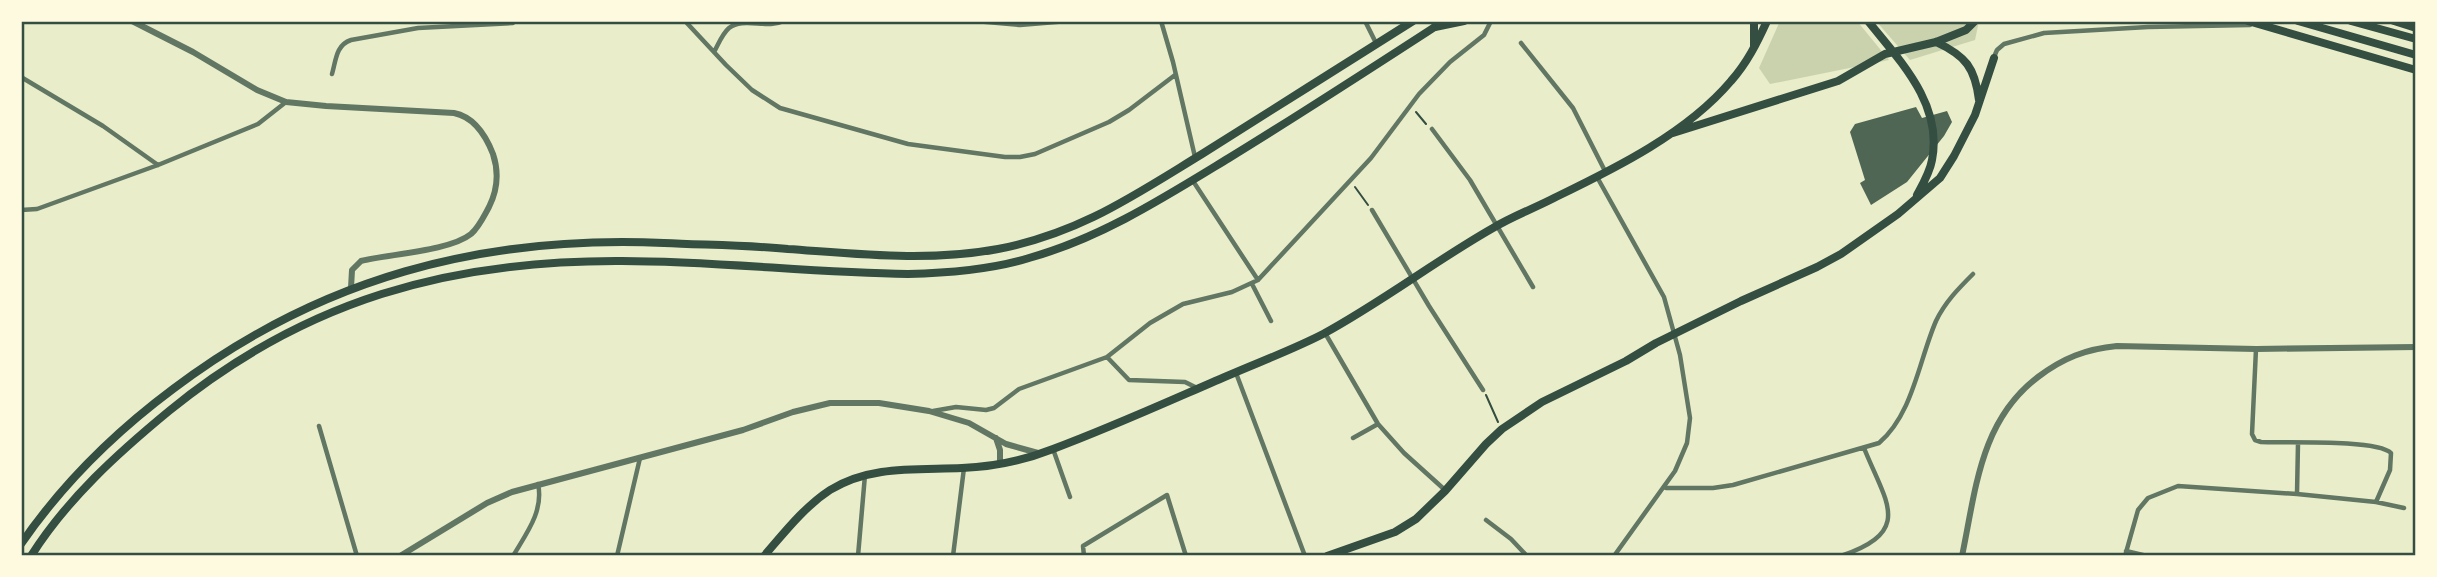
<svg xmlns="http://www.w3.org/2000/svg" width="2437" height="577" viewBox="0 0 2437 577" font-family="Quicksand,sans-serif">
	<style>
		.green { fill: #cad2ad }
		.building { fill: #4f6655 }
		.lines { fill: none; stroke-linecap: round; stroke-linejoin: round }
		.path { stroke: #344e41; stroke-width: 2 }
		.minor { stroke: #617663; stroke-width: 4.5 }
		.tertiary { stroke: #617663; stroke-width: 6 }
		.primary { stroke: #344e41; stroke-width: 8 }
		.trunk { stroke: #344e41; stroke-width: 8 }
		.neatline { fill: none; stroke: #344e41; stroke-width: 2.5 }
	</style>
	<rect width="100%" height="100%" fill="#e9edc9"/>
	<!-- green -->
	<path class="green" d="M1780,21h77l32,39 -119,24 -11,-16z
		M1876,21h103l-4,19 -65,20z"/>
	<!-- building -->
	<path class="building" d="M1916,107l6,11 25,-7 5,11 -8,14 -37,46 -36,23 -11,-22 5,-3 -15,-48 5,-8z"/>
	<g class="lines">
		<!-- path -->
		<path class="path" d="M1416,112l10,12
			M1355,187l13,18
			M1486,395l12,27"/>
		<!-- minor -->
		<path class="minor" d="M685,21l41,44 26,25 28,18 128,36 97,13h15l15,-3 74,-32 20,-12 46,-35
			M975,21l45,4 48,-4
			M1161,21l12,41 22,95
			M1365,21l11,22
			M1521,43l52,65 32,63
			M714,52c4,-7 8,-18 15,-24 14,-11 38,1 55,-7
			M1994,57l3,-7 7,-6 40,-11 104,-6 102,-2
			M332,74c4,-14 4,-29 19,-34l67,-12 95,-5
			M21,77l82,49 55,39
			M1432,129l38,51 63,107
			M1597,177l67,120 16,58 10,63 -3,25 -12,28 -61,85
			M1193,181l65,99
			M21,210l16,-1 121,-44 100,-41 28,-22
			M1372,210l57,96 54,84
			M1252,284l19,37
			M1325,333l53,91 26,29 41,37
			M2256,349l-4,85 3,6 6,2c24,1 116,-3 130,11l-1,17 -14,32
			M1107,357l22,23 56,2 14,7
			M1236,373l69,183
			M933,411l23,-4 30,3 8,-2 25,-19 88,-32 43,-34 33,-19 49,-12 26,-12 113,-122 48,-64 31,-32 34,-27 7,-14
			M319,426l38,130
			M1353,438l25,-14
			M1053,449l17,48
			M1666,488h47l20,-3 146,-42c34,-29 40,-83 57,-122 9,-19 23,-33 37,-47
			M2297,494l1,-51
			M1486,520l25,19 16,17
			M2126,551l21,5
			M513,556c13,-22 31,-45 25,-72
			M617,556l23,-98
			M858,556l7,-81
			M953,556l11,-88
			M1084,556l-1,-10 84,-51 19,61
			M1841,556c73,-25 45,-53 23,-108
			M2125,556l13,-46 10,-12 30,-12 119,8 79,8 28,6"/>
		<!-- tertiary -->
		<path class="tertiary" d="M132,21l61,31 64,38 29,12 40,4 128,7c20,4 32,23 39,41 6,18 4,37 -4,53 -5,9 -10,20 -18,27 -21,17 -82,20 -110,27l-9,9 -1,18
			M996,438l4,12v13
			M400,556l87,-53 25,-11 231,-62 50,-18 37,-9h49l50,8 40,12 37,21 32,9
			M1962,556c14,-67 18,-135 76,-179 25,-19 48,-28 79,-31l139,3 160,-2"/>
		<!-- primary -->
		<path class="primary" d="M1754,21v25
			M1868,21c32,40 75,83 64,139 -2,12 -9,24 -15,35
			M2248,21l168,49
			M2394,21l22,7
			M1435,27l29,-6
			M1936,42c30,14 39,26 43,58
			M1673,133l165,-52 47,-27 51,-12 30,-12 9,-9
			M764,556c20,-23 40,-49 66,-66 40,-25 87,-20 132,-22 30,-1 63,-8 91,-19 59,-22 116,-48 174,-73 32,-14 65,-26 96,-42 59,-32 112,-73 170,-106 20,-12 42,-20 63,-31 60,-29 131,-64 175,-116 16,-18 26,-38 36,-60
			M1327,556l68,-24 21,-13 29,-28 41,-47 16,-15 40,-27 84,-41 30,-18 85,-42 76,-34 24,-13 57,-40 42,-36 14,-22 21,-41 19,-57"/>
		<!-- trunk -->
		<path class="trunk" d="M2298,21l118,34
			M2351,21l65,18
			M21,544c42,-61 93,-111 152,-155 147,-111 308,-154 491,-146 41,2 83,2 124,6 71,5 140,13 210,0 82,-16 135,-53 204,-95 71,-44 140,-89 211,-133
			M31,556c36,-57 87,-103 138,-145 136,-111 280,-151 453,-150 96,0 191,12 286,13 41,-1 83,-4 121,-16 72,-20 136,-61 200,-100 72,-44 144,-91 215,-137"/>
	</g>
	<!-- border -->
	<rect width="2437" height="577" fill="none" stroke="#fefae0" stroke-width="46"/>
	<rect x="23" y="23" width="2391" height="531" class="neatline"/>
</svg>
